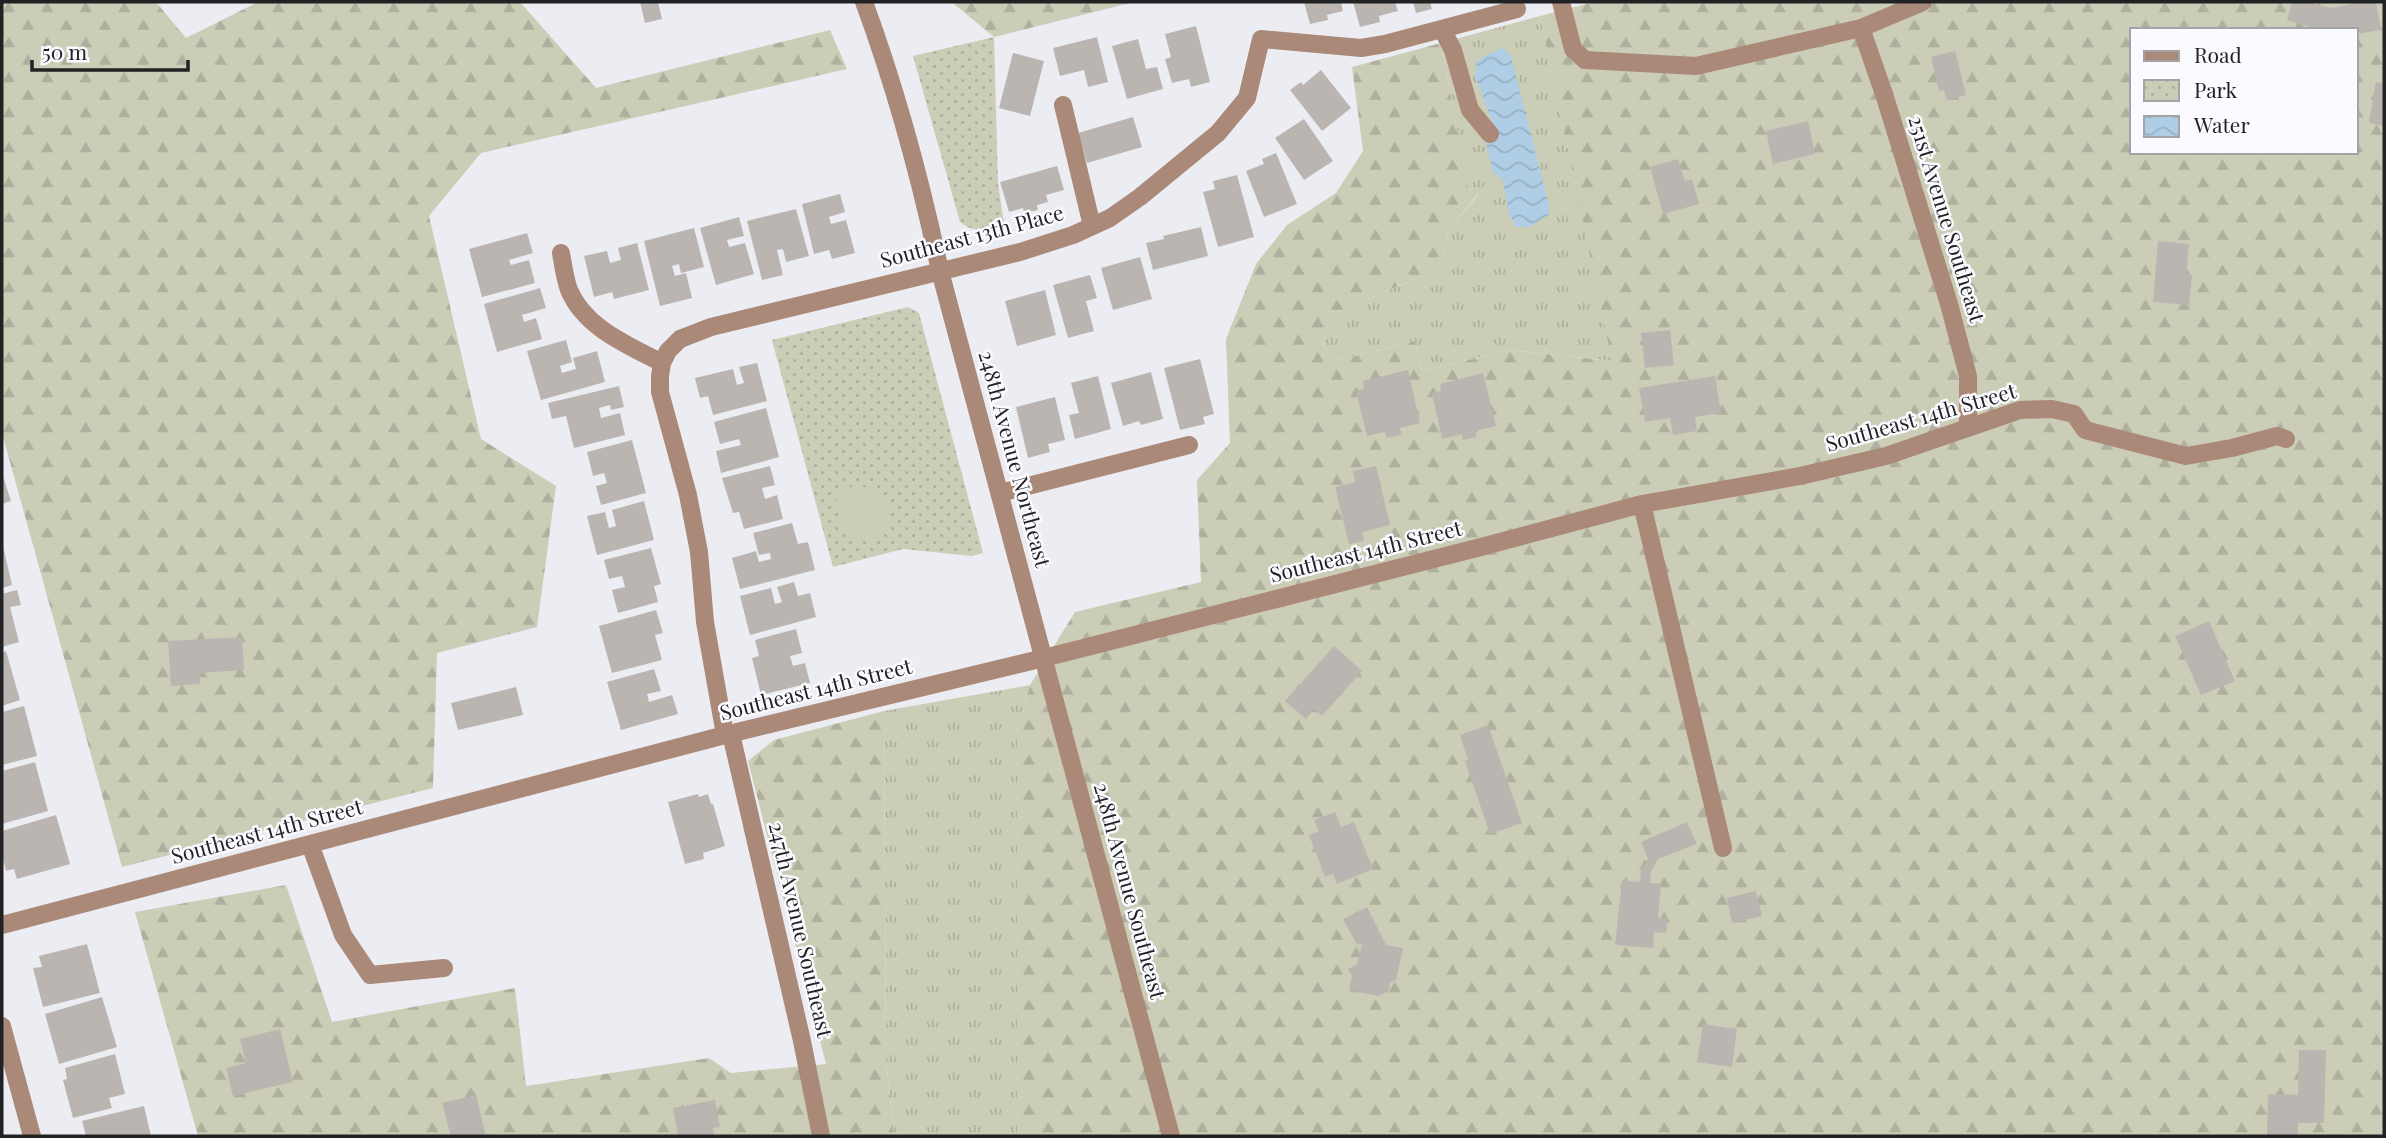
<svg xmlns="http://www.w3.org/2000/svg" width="2386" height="1138" viewBox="0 0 2386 1138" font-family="'Playfair Display',serif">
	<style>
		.grass { fill: url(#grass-tufts) }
		.forest { fill: url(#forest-firs); fill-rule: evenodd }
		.park { fill: url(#park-dots) }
		.pitch { fill: #cbcdb7 }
		.water { fill: url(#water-waves) }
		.building { fill: #bbb5b2 }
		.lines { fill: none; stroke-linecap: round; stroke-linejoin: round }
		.minor { stroke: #ab8978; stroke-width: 18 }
		.labels { text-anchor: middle; stroke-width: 5; stroke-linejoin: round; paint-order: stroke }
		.street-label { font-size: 21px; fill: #212224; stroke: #fafaff }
	</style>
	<defs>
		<pattern id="grass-tufts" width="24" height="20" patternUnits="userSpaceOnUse" patternTransform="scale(1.75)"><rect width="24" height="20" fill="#cbcdb7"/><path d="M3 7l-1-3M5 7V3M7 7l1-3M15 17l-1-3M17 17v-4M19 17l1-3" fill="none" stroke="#aeb09d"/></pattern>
		<pattern id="forest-firs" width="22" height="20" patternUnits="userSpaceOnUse" patternTransform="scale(1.75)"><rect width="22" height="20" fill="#cbcdb7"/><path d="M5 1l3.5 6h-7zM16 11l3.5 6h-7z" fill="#aeb09d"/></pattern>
		<pattern id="park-dots" width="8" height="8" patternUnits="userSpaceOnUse" patternTransform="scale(1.75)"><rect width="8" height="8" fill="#cbcdb7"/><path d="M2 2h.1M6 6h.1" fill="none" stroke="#aeb09d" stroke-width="1.8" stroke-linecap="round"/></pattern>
		<pattern id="water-waves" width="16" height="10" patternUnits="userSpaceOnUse" patternTransform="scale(1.75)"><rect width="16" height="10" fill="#afcee6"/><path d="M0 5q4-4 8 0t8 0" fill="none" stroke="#96b1c5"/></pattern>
	</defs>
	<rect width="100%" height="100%" fill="#ecedf3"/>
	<!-- grass -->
	<path class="grass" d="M1540,16l73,345 -104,-11 -87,21 -7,-30 -76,19 -17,-15 9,-30 110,-47 7,-37 30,-36 -10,-6 -27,-146z
		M1030,685l-13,45v406h-123l-8,-77 -2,-348z"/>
	<!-- forest -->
	<path class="forest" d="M2,2h154l30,36 72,-36h262l76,86 234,-58 17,39 -366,84 -52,63 52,223 75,47 -19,141 -100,26 -4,135 -311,79 -120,-434z
		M955,2h179l-140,35 -39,-32z
		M1594,2h790v1134h-1367v-406l13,-45 45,-73 126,-30 -4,-102 33,-37 -4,-104 30,-75 31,-39 49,-32 27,-42 -11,-84 89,-24 27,145 10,6 -30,37 -7,37 -110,47 -9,30 17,15 76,-19 7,30 87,-21 103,11 -72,-345zM2132,30h224v122h-224z
		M884,711l2,348 8,77h-696l-63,-224 151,-27 46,137 183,-34 11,98 183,-28 22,15 95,-9 -78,-303 26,-21z"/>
	<!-- park -->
	<path class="park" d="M994,37l4,147 6,39c-19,6 -27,12 -44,-1l-47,-166z
		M908,307l11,6 64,240 -11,3 -69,-7 -70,18 -61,-227z"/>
	<!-- pitch -->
	<path class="pitch" d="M852,487c17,-1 28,1 38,15l-1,19 -15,22c-29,-6 -37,-25 -39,-53z"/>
	<!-- water -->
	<path class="water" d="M1503,48l8,8 38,149 1,9 -21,13h-13l-6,-11 -8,-37 -9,-7 -8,-33 10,-10 -20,-53 2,-15 11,-7z"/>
	<!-- building -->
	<path class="building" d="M640,2h18l4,17 -17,4z
		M1304,2h37l2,9 -16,4 1,5 -18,4z
		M1353,2h42l3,9 -19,5 1,6 -20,5z
		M1413,2h17l2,7 -16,4z
		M2292,2h16l22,6 19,-3 1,-3h26l5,28 -25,4v-4h-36l-33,-10z
		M1196,26l14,56 -19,5 -2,-8 -17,4 -7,-24 6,-2 -6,-23z
		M1097,37l11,45 -20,5 -4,-17 -24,6 -7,-28z
		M1138,39l8,30 11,-2 6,22 -36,10 -15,-53z
		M1955,51l11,44 -19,5 -3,-10 -5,1 -8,-34z
		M1013,53l31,8 -14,55 -31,-8z
		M1321,70l30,38 -29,23 -32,-41 11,-8 2,3z
		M2376,82l8,1v43l-15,-3z
		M1133,117l9,30 -55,16 -9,-30z
		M1304,119l29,42 -29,19 -29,-42z
		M1808,121l7,33 -42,10 -7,-33z
		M1276,153l21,51 -33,13 -18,-46 18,-7 -2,-5z
		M1678,159l7,22 7,-2 7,25 -36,10 -13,-47z
		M1057,166l7,24 -18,5 2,7 -11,3 1,5 -14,3 -1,-5 -14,4 -9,-30z
		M1237,175l17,62 -36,10 -15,-55 12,-3 -2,-8z
		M840,194l5,18 -16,5 2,7 15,-4 9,33 -23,6 -3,-9 -15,4 -12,-50z
		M796,209l13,47 -23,6 -3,-13 -6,1 6,25 -21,5 -15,-59z
		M739,217l5,19 -17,4 2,7 16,-4 9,31 -38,11 -16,-57z
		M1201,227l7,29 -55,14 -7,-27 18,-4 -1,-3z
		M694,228l10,39 -23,6 -2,-9 -7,2 3,10 11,-3 6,25 -32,8 -16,-65z
		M527,233l6,20 -24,7 2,5 18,-5 6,23 -53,14 -13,-48z
		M2158,241l31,3 -3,30 6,1 -3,30 -36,-3z
		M637,243l12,47 -35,9 -2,-7 -18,5 -10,-41 23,-5 3,12 11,-3 -3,-12z
		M1140,257l12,42 -39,11 -12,-42z
		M1090,275l7,23 -11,3 8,30 -26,7 -15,-53z
		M540,288l6,20 -24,7 2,7 12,-4 6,21 -45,13 -13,-48z
		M1045,290l11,45 -39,11 -12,-45z
		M1670,330l4,35 -29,3 -4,-35z
		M566,340l6,22 -12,4 2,7 14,-4 -3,-11 24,-7 8,31 -64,18 -14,-49z
		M1200,359l14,55 -11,3 2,7 -25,6 -16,-62z
		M757,363l10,38 -54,14 -5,-19 -8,2 -5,-20 38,-9 4,16 7,-2 -5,-16z
		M1408,370l12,53 -20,5 1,7 -14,3 -2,-6 -18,4 -11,-45 8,-3 -1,-7z
		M1151,372l12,47 -22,6 -2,-4 -16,5 -12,-43z
		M1483,373l13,53 -21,5 2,6 -14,3 -1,-6 -20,5 -10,-46 9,-2 -1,-7z
		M1098,376l13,53 -36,10 -6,-24 10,-2 -8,-30z
		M1715,376l6,37 -26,4 2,14 -24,4 -3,-17 -25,4 -6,-34z
		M619,386l5,21 -13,3 -1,-5 -11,3 2,10 19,-5 5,22 -51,13 -8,-32 -14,3 -4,-16z
		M1055,397l10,43 -17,4 2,8 -22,6 -12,-51z
		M766,408l13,49 -58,16 -5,-22 25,-6 -2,-6 -19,5 -6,-22z
		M632,440l14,53 -45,12 -5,-19 11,-3 -3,-10 -11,3 -6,-24z
		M770,466l5,19 -13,3 3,11 12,-4 6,24 -39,10 -5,-17 -6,1 -11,-35z
		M1376,466l14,59 -28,7 2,9 -15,3 -14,-57 20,-5 -2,-11z
		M2,473l9,28 -9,3z
		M644,501l10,39 -57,15 -10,-39 18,-4 4,16 7,-2 -4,-16z
		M792,523l6,21 10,-2 7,28 -75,19 -8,-31 24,-7 3,11 12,-3 -1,-6 -11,2 -6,-22z
		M3,546l9,39 -10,3v-41z
		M651,548l10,36 -7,2 4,16 -40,11 -6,-23 13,-3 -3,-11 -13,3 -5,-19z
		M794,582l4,14 12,-3 6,24 -66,18 -10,-39 31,-8 4,16 7,-2 -5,-15z
		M17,590l4,15 -11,2 9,35 -17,5v-53z
		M656,610l7,23 -8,2 7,25 -50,13 -13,-47z
		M2209,621l26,60 -34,14 -26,-59z
		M796,629l6,24 -12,3 3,10 12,-3 5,20 -49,12 -9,-37 7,-2 -4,-16z
		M242,637l2,33 -44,3v11l-29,2 -3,-45z
		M1334,646l28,25 -40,45 -8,-7 -8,10 -21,-18z
		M6,651l14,49 -18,6v-53z
		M654,669l7,22 -14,3 2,8 23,-7 6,19 -57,16 -14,-48z
		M516,687l7,28 -65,15 -7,-27z
		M24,706l13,50 -35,9v-53z
		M1488,725l34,98 -32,11 -25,-73 3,-1 -8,-25z
		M35,762l13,49 -46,13v-53z
		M698,794l1,3 9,-3 3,10h2l12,42 -22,7 1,6 -19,5 -17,-62z
		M1335,812l6,15 13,-5 19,47 -36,15 -4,-10 -8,3 -16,-42 10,-4 -5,-11z
		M56,815l14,49 -53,15 -3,-10 -8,2 -4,-16v-24z
		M1687,822l10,22 -39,15 -7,13 -1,11 11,1 -3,34 10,1 -2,14 -12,-1 -1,16 -38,-3 7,-65 18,2 1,-12 7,-11 -7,-17z
		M1756,891l6,25 -30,7 -5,-25z
		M1367,907l19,38 17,3 -7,32 -6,3 -1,8 -11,5 -29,-6 3,-14 -4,-7 9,-5 5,-19 -6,-2 -13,-24z
		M87,944l13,49 -57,14 -10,-39 9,-1 -3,-11z
		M102,997l15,50 -58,17 -14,-50z
		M1703,1024l34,5 -5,38 -35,-5z
		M280,1029l13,53 -60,14 -7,-28 20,-5 -6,-24z
		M2299,1050h27l-2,73h-26v13h-31l1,-42 30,1z
		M115,1054l10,40 -16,4 3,10 -39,10 -10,-38 4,-1 -2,-11z
		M476,1095l10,41h-35l-9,-33z
		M715,1100l5,27 -7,1 1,8h-36l-5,-28z
		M144,1106l7,30h-65l-4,-15z"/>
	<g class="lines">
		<!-- minor -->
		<path class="minor" d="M864,2c32,87 57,179 76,269l231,865
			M1561,2l12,47 12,11 111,6 165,-38 62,-26
			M1861,28l23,66 65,210 19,72v51
			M1442,29l11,21 17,60 20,24
			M1063,105l29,121
			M561,253c2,12 4,26 8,37 16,38 59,55 93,73
			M1000,493l189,-48
			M1642,504l81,344
			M731,734l71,307 19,95
			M725,735l-20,-113 -6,-70 -11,-57 -28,-103v-16l2,-13 6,-12 12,-12 31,-12 309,-75 53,-17 37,-17 30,-21 78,-64 29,-35 14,-59 100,9 24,-4 132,-35
			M310,844l33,91 27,40 74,-7
			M2,925l723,-190 319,-77 437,-111 161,-43 158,-28 86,-20 134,-46 32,-1 22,5 11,16 101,26 46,-8 45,-12 9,3
			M2,1026l30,110"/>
	</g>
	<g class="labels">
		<!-- street labels -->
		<g class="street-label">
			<text transform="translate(1946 219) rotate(73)" y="7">251st Avenue Southeast</text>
			<text transform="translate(972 237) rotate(-15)" y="7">Southeast 13th Place</text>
			<text transform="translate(1921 418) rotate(-16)" y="7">Southeast 14th Street</text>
			<text transform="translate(1014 459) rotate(75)" y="7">248th Avenue Northeast</text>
			<text transform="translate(1366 552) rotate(-14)" y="7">Southeast 14th Street</text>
			<text transform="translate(816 690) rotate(-14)" y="7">Southeast 14th Street</text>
			<text transform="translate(267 832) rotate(-15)" y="7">Southeast 14th Street</text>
			<text transform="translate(1129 891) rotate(75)" y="7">248th Avenue Southeast</text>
			<text transform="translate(800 930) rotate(77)" y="7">247th Avenue Southeast</text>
		</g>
	</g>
	<!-- border -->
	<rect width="2386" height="1138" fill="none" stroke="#212224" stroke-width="7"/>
	<!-- legend -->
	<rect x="2130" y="28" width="228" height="126" fill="#fafaff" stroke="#a3a4a7" stroke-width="2"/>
	<rect x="2144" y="51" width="35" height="10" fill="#ab8978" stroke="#a3a4a7" stroke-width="2"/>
	<text x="2194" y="63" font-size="21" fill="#212224">Road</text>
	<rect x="2144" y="80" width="35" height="21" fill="url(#park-dots)" stroke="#a3a4a7" stroke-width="2"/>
	<text x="2194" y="98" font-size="21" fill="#212224">Park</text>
	<rect x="2144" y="116" width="35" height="21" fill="url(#water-waves)" stroke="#a3a4a7" stroke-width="2"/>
	<text x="2194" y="133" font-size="21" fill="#212224">Water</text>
	<!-- scale -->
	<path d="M32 60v10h156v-10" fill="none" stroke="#212224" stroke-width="3.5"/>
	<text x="42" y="60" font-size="21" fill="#212224" stroke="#fafaff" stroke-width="5" paint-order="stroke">50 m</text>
</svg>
